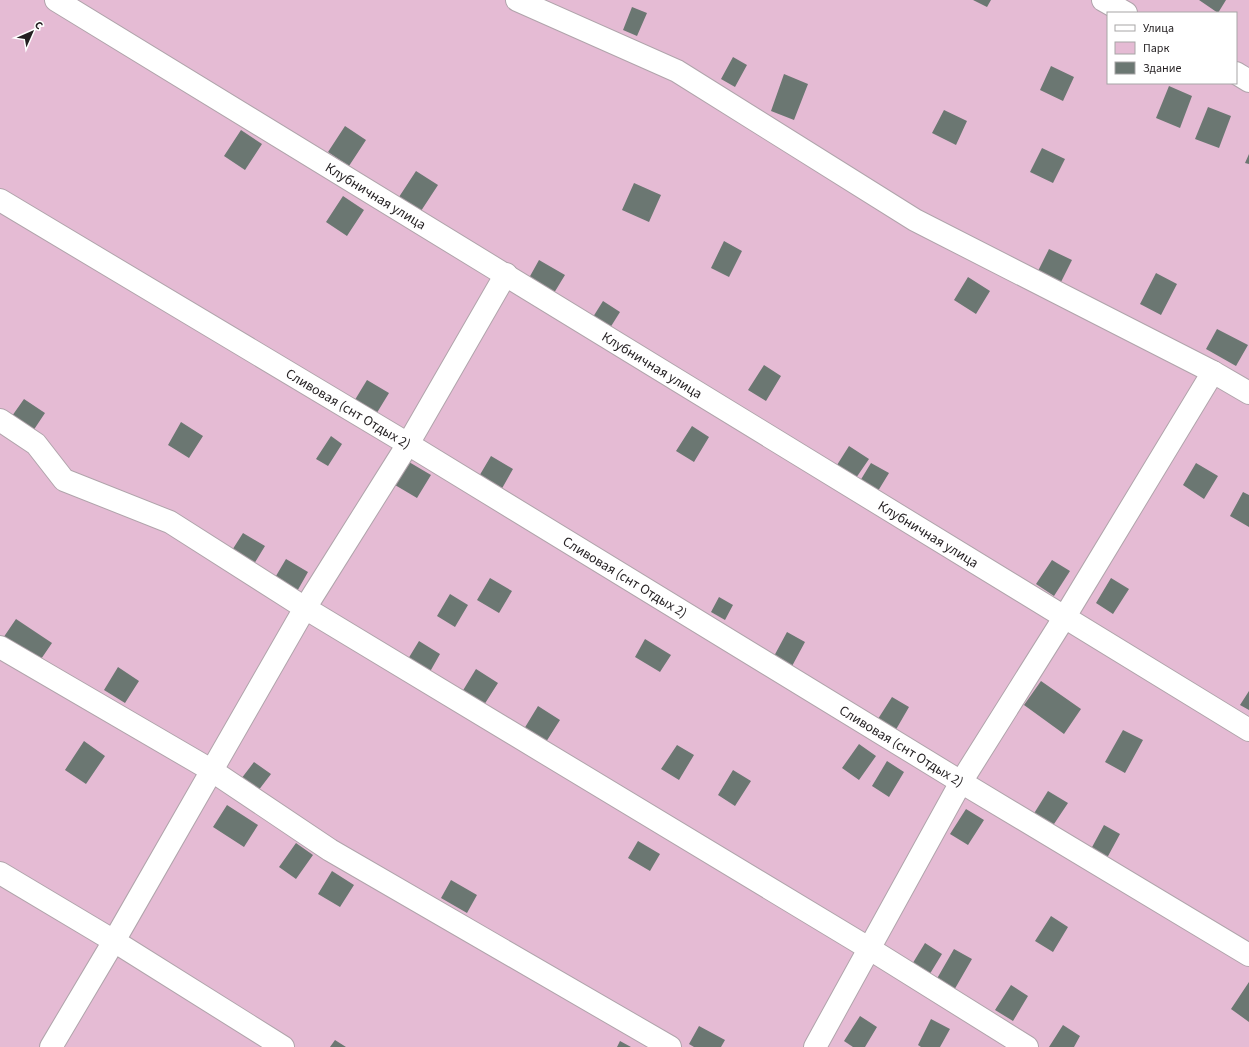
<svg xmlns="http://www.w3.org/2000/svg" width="1249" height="1047" viewBox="0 0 1249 1047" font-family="'Source Sans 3',sans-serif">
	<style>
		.green { fill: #e5bbd4; fill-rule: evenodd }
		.building { fill: #6b7772 }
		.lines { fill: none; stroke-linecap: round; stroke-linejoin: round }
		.minor-casing { stroke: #b0a4ab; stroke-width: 24 }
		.minor { stroke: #fff; stroke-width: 22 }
		.labels { text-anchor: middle; stroke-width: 3; stroke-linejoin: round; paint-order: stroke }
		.street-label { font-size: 14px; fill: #231f21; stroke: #fff }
	</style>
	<rect width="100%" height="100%" fill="#f2e7ed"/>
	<!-- green -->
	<path class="green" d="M0,0h1249v1047h-1249zM1108,13h128v70h-128z"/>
	<!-- building -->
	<path class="building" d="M973,0h18l-4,7z
		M1199,0h27l-8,13z
		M632,7l15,6 -10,23 -14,-6z
		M733,57l14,8 -12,22 -14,-8z
		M1051,66l23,11 -11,24 -23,-11z
		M784,74l24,10 -14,36 -23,-9z
		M1169,86l23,10 -12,32 -24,-10z
		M1208,107l23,9 -12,32 -24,-9z
		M944,110l23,11 -11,24 -24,-12z
		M345,126l21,14 -17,26 -21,-14z
		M241,130l21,14 -17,26 -21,-14z
		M1042,148l23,11 -12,24 -23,-11z
		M1249,154v10l-4,-1z
		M416,171l22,14 -17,26 -22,-14z
		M634,183l27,12 -12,27 -27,-12z
		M343,196l21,14 -17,26 -21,-14z
		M724,241l18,10 -13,26 -18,-9z
		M1049,249l23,11 -12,24 -23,-11z
		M539,260l26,15 -11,18 -25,-15z
		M1156,273l21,11 -16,31 -21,-11z
		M968,277l22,14 -14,23 -22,-14z
		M603,301l17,11 -10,16 -17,-11z
		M1217,329l31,16 -12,21 -30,-17z
		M764,365l17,11 -15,25 -18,-11z
		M367,380l22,13 -14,23 -22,-13z
		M24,399l21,14 -12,18 -21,-15z
		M181,422l22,14 -14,22 -21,-13z
		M692,426l17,11 -15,25 -18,-11z
		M331,436l11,8 -14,22 -12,-7z
		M849,446l20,13 -13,19 -19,-13z
		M491,456l22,13 -13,23 -22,-14z
		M409,462l22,13 -14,23 -22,-13z
		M871,463l18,10 -11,18 -18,-10z
		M1196,463l22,13 -14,23 -21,-14z
		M1243,492l6,3v32l-19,-11z
		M243,533l22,13 -14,23 -22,-14z
		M286,559l22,13 -13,23 -22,-14z
		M1052,560l18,11 -16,25 -18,-12z
		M490,578l22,13 -13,22 -22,-13z
		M1111,578l18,11 -16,25 -17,-11z
		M450,594l18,11 -13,22 -18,-11z
		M719,597l14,8 -8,15 -14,-8z
		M16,619l36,24 -15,22 -36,-24z
		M787,632l18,10 -14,26 -18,-10z
		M645,639l26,16 -11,17 -25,-15z
		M419,641l21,13 -13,23 -22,-13z
		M118,667l21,14 -14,22 -21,-13z
		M476,669l22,14 -14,22 -22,-13z
		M1041,681l40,28 -17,25 -40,-29z
		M1249,691v19l-9,-5z
		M892,697l17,10 -15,26 -18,-11z
		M538,706l22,14 -14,22 -22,-13z
		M1123,730l20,10 -18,33 -20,-11z
		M84,741l21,15 -19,28 -21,-14z
		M859,744l17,12 -17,24 -17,-12z
		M677,745l17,10 -15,25 -18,-11z
		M887,761l17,11 -15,25 -17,-11z
		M254,762l17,12 -13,17 -17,-12z
		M733,770l18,11 -16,25 -17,-11z
		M1048,791l20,12 -16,24 -19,-12z
		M227,805l31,20 -14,22 -31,-20z
		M966,809l18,11 -16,25 -18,-11z
		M1104,825l16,9 -13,24 -16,-9z
		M638,841l22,13 -10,17 -22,-13z
		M296,843l17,12 -17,24 -17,-12z
		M332,871l22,14 -14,22 -22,-13z
		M451,880l26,15 -10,18 -26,-15z
		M1051,916l17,11 -15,25 -18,-11z
		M925,943l17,11 -14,23 -17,-11z
		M954,949l18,10 -19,33 -18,-10z
		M1249,982v40l-18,-13z
		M1011,985l17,11 -15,25 -18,-11z
		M860,1016l17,11 -12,20h-12l-9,-6z
		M931,1019l19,10 -10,18h-19l-3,-2z
		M1063,1025l17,11 -6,11h-25z
		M699,1026l26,14 -4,7h-27l-5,-3z
		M335,1040l11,7h-16z
		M620,1041l11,6h-14z"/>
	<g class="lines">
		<!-- minor casing -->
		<g class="minor-casing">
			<g id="minor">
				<path id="s1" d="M56,0l1193,730"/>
				<path d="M517,0l160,71 238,149 298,152 36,21"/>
				<path d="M1103,0l23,13"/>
				<path d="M1236,73l13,8"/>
				<path id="s2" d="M0,200l408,244 553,338 288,173"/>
				<path d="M0,420l36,24 28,36 106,42 135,86 565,341 157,98"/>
				<path d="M0,647l211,123 119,80 340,197"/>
				<path d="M0,873l114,68 169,106"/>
				<path d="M51,1047l63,-106 191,-333 103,-164 98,-170"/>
				<path d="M815,1047l146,-265 103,-164 149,-246"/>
			</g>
		</g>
		<!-- minor -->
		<use href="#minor" class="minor"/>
	</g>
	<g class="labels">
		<!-- street labels -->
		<g class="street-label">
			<text dy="5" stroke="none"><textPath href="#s1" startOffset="375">Клубничная улица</textPath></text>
			<text dy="5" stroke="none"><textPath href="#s1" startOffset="699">Клубничная улица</textPath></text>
			<text dy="5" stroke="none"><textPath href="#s2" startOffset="406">Сливовая (снт Отдых 2)</textPath></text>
			<text dy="5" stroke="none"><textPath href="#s1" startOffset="1023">Клубничная улица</textPath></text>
			<text dy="5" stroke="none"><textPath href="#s2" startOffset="730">Сливовая (снт Отдых 2)</textPath></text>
			<text dy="5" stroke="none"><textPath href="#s2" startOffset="1054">Сливовая (снт Отдых 2)</textPath></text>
		</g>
	</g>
	<!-- legend -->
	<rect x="1107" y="12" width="130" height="72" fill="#ffffff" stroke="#a7a5a6"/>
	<rect x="1115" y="25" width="20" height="6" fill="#ffffff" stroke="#a7a5a6"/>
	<text x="1143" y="32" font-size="12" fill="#231f21">Улица</text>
	<rect x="1115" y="42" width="20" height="12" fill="#e5bbd4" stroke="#a7a5a6"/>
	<text x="1143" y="52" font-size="12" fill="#231f21">Парк</text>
	<rect x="1115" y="62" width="20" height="12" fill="#6b7772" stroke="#a7a5a6"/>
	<text x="1143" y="72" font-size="12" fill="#231f21">Здание</text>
	<!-- north arrow -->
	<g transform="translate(32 32) rotate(45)" stroke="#ffffff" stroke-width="3" paint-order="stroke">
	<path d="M0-3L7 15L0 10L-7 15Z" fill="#231f21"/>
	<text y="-6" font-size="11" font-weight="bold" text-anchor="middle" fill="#231f21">С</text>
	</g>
</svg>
